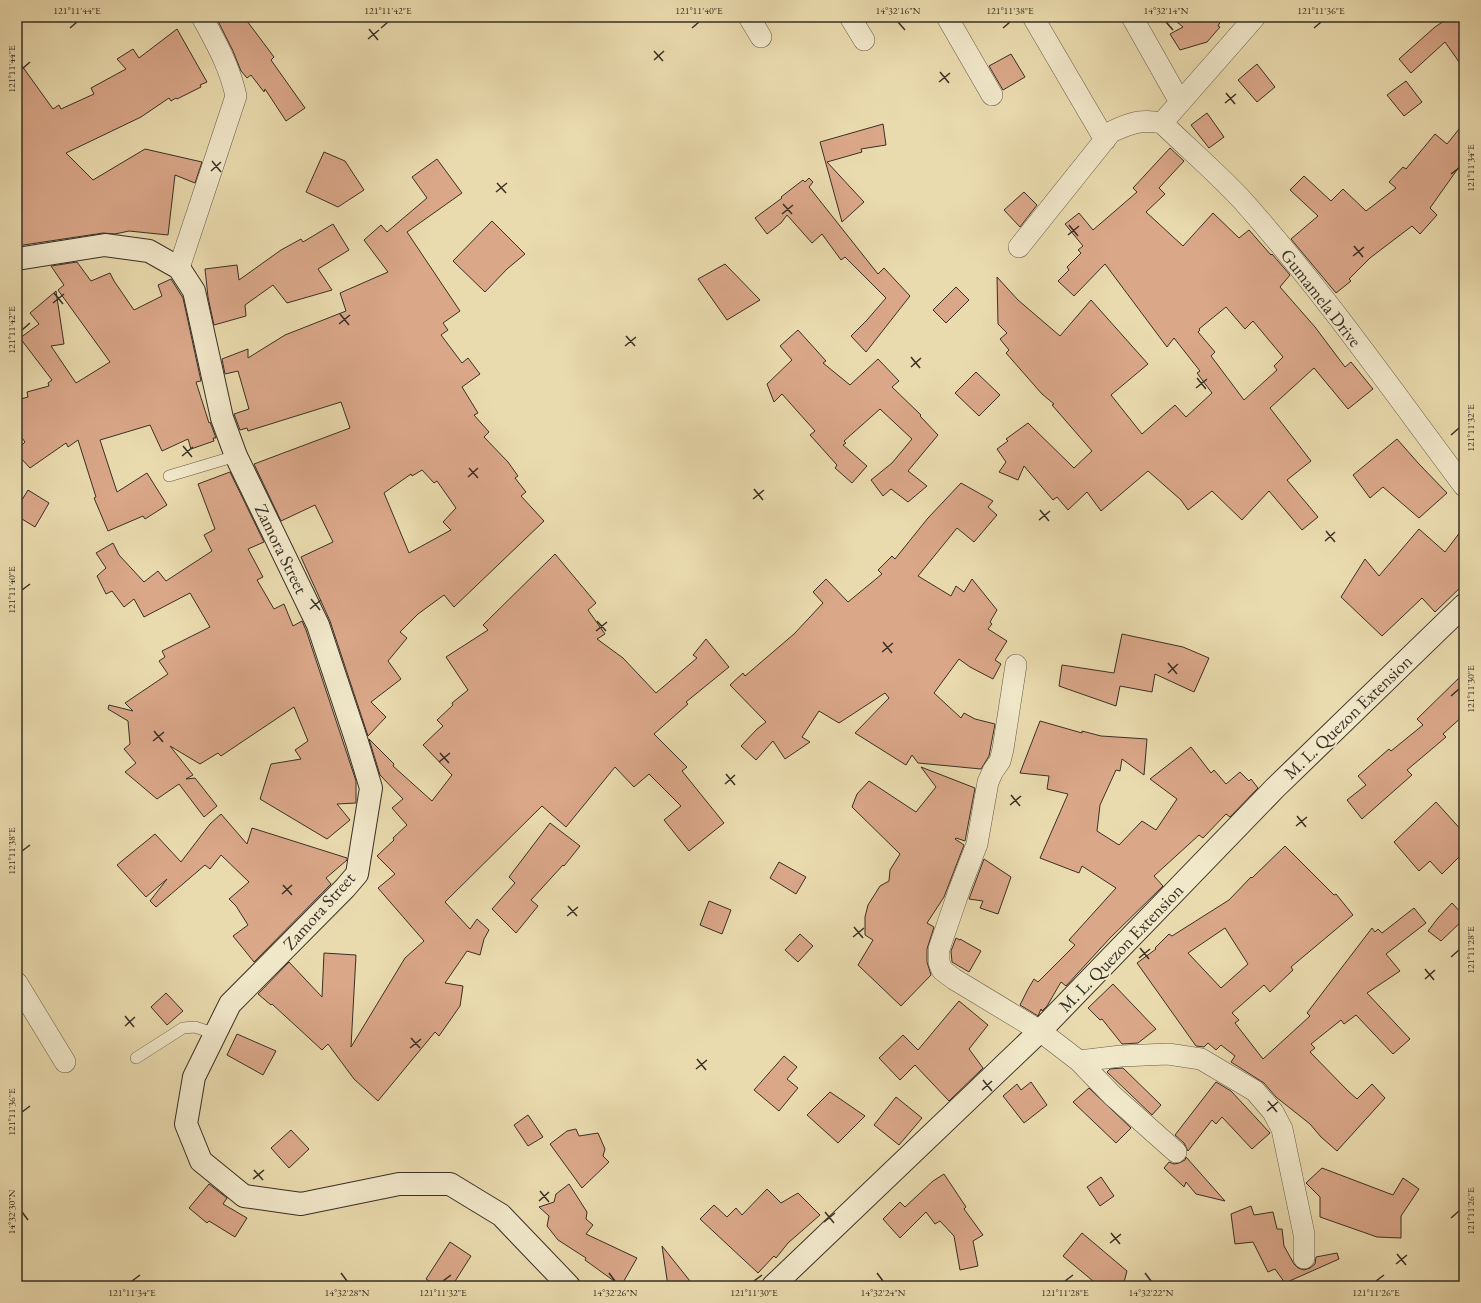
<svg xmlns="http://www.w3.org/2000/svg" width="1481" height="1303" viewBox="0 0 1481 1303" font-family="'EB Garamond',serif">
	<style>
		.building { fill: #daa789; stroke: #393026; fill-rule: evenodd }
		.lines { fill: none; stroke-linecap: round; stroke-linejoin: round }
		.lane-casing { stroke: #655b48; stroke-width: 12 }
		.street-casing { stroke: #655b48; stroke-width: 22 }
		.secondary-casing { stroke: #393026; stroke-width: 24 }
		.lane { stroke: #f1e8ca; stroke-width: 11 }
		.street { stroke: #f1e8ca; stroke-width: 21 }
		.secondary { stroke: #f1e8ca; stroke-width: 22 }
		.ticks { fill: none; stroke: #393026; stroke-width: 1.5 }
		.labels { text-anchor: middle; stroke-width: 3.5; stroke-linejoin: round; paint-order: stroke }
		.street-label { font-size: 18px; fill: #393026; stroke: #f1e8ca }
		.neatline { fill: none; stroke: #393026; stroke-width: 1.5 }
		.ticks-label { font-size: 10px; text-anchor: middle; fill: #393026 }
	</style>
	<rect width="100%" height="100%" fill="#eadbae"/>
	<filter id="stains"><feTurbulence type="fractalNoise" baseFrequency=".005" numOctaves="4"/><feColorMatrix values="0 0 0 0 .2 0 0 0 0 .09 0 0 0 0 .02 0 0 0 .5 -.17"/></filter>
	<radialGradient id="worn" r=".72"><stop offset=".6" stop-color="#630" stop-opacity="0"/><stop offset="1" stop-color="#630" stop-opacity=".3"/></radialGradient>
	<!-- building -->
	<path class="building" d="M216,17h28l30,40 -3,3 34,48 -19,13 -21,-32 -1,3 -13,-17 -4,3 -6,-7 -8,-20z
		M1171,17h52l-5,9 2,1 -13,15 -27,8 -10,-16 13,-7z
		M1450,17h14v52l-19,-27 -34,31 -12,-14 36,-32z
		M177,29l30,53 -7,3 1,2 -24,12 -1,-1 -5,3 -2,-3 -28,19 -75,36 27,27 52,-31 57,13 -7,21 -20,-8 -7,60 -39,-4 -14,3 -12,-1 -86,13v-187l36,50 6,-4 2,4 33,-15 -3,-6 35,-19 -9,-10 16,-10 6,9z
		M1011,54l14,23 -22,13 -14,-24z
		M1257,64l18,23 -18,15 -19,-22z
		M1406,81l16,21 -18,14 -17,-21z
		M1207,113l17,24 -15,11 -18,-23z
		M1464,123v37l-34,48 7,7 -17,19 -8,-8 -42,32 -21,21 2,2 -15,12 -45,-54 27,-23 -28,-26 14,-14 27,25 12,-12 23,22 30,-23 -7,-6 14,-15 3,2 29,-35 12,10z
		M883,124l3,21 -25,4 1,3 -35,10 37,40 -22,20 -22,-80z
		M1170,148l14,13 -25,27 6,6 -19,18 37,34 30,-33 26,25 10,-8 22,25 1,-1 18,21 -10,12 35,40 30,40 6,-5 22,27 -25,20 -34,-41 -44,40 41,53 -24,19 31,37 -16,13 -33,-39 -27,29 -30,-29 -24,19 -7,-10 -33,-29 -47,40 -14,-19 -19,18 -11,-13 -4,3 -29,-34 -6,14 -19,-8 7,-10 -9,-13 11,-8 -2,-2 22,-16 46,45 18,-17 -40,-46 2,-1 -12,-10 -36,-41 3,-3 -9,-11 7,-6 -9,-9 -1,-47 21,23 42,36 31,-36 57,64 -37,31 31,39 33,-29 11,12 26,-24 -15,-20 3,-2 -26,-33 -7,9 -62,-83 -31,32 -16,-15 11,-11 -2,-3 14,-14 -3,-3 5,-4 -18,-22 14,-11 14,17 44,-38 -4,-4zM1226,307l19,22 8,-8 30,36 -9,9 3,4 -33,30 -33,-44 4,-4 -17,-20 2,-2 -1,-1z
		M324,152l21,9 19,29 -26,17 -32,-15z
		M437,159l25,34 -55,39 53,79 -17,12 5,7 -7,5 21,28 6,-5 12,16 -18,13 16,26 -4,2 15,17 -5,5 24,25 10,14 -3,2 11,14 -5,4 23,25 -90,86 -10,-12 -26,19 -18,18 7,6 -19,23 13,18 -30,23 15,15 -18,19 -38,-115 -29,-64 32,-15 -18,-37 -34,16 -27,-57 96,-36 -9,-26 -93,29 -1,-3 -7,2 -6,-16 15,-5 -11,-38 -13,3 -3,-15 26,-10v9l37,-23 61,-24 -6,-18 48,-21 -24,-32 17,-15 6,7 40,-34 -15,-21zM422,470l12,13 3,-2 19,27 -13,14 8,8 -42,23 -25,-60 27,-19 1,2z
		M809,178l4,4 -4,5 69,87 6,-6 26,28 -44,56 -15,-16 16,-16 19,-22 -41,-41 -4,3 -19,-26 -10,9 -25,-28 -6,8 -14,11 -12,-16 27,-20 -1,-1 22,-17 2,2z
		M1024,192l13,13 -17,22 -16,-17z
		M492,221l33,33 -18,15 -22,23 -32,-31z
		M333,224l16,26 -31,19 14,21 -45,13 -14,-18 -28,20 1,11 -32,9 -6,-28 -3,-28 32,-4 2,15 42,-30 20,-11 2,3z
		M77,262l14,19 19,-8 4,8 20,29 28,-14 -4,-11 13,-6 12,19 18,83 -5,1 13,41 1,-1 6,16h-3l1,3 -23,8 -3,-10 -26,12 -12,-26 -50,15 17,52 30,-19 20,32 -22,14 -2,-3 -35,15 -14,-33 2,-1 -18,-57 -10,7 -2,-4 -36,25 -13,-14v-4l8,-8 -8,-11v-31l11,-3 -1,-5 22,-6 -1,-3 4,-3 -32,-42 19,-14 -9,-11 26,-22 8,53 -13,2 25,37 34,-21 -52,-72 6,-5 -13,-19z
		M725,264l35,36 -33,20 -29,-41z
		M956,287l13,13 -23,23 -13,-13z
		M798,330l28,31 -3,2 27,22 28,-26 21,22 -7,6 29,28 -1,1 18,19 -30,36 19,15 -19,16 -17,-13 -8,7 -12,-16 21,-17 20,-24 -32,-30 -36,32 2,2 -3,2 24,21 -15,17 -17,-15 2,-3 -27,-30 5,-4 -33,-37 -8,8 -7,-18 25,-24 -12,-14z
		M976,372l24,23 -21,21 -24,-23z
		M1397,439l22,25 28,29 -28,25 -36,-31 -13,11 -17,-23z
		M230,472l34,70 -16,7 15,28 -6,3 17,29 10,-5 9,22 9,-5 4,9 50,151v22l-19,1 13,16 -23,19 -67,-40 11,-35 30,-5 -6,-9 13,-9 -14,-34 -73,49 -3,-3 -18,11 -30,-18 23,29 -7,4 9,-1 22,28 -13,11 -25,-33 -22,15 -32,-27 11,-9 -12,-14 6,-5 -2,-23 -20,-12 1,-4 24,6 -8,-8 43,-29 -9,-13 6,-4 -3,-6 48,-24 -20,-34 -46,24 -10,-18 -10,8 -12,-16 -6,3 -9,-18 9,-8 -10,-15 17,-10 6,12 25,27 14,-11 8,10 46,-30 -8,-16 11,-6 -17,-45z
		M961,483l32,18 -5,6 9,8 -23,27 -17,-14 -39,48 33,20 5,-10 8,6 8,-13 25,31 -7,12 2,2 -4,5 19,12 -12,19 6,4 -8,15 -23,-12 -11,-8 -25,34 27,25 3,-5 11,6 20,5 -6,32 -8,13 -63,-6 -6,-8 -6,10 -51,-32 34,-35 -4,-5 -46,30 -20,-12 -17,26 8,5 -25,17 -12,-18 -17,19 -15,-14 16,-17 9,-7 -36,-37 13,-12 2,3 49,-42 29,-31 -10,-11 13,-13 22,23 34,-28 -4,-4 14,-14 3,3 33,-41z
		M28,490l21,13 -14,24 -18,-11v-8z
		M1464,527v57l-29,28 -13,-14 -40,38 -41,-39 24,-38 14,17 40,-47 26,23z
		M555,554l41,49 -8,7 17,24 -8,5 26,19 33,35 41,-35 -4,-3 13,-16 23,28 -43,35 2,2 -34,30 33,33 -5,4 42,52 -35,28 -25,-31 17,-14 -32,-32 -15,13 -19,-20 -49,60 -24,-21 -97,96 25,27 7,-10 12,11 -5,9 -4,16 -13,-4 -22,32 18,3 -3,20 -21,30 -4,-4 -57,69 -24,-22 -26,-35 -6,6 -50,-46 -1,1 -13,-11 31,-32 33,35 2,-44 32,2 -5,92 54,-89 19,-17 -46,-53 17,-14 -18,-18 17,-16 -1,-2 14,-13 -15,-17 11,-9 -23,-24 -11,-36 25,25 -1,2 39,35 20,-26 -29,-30 20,-19 -6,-6 16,-15 -1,-2 16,-13 -22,-33 42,-27 -5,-5z
		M1122,634l61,13 26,11 -15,34 -39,-18 -3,18 -32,-6 -4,20 -57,-20 3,-21 52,8z
		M1464,673v42l-21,19 3,3 -39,33 5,5 -50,44 -15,-19 19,-15 -8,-9 31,-27 2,2 32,-26 -6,-6z
		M1040,721l42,12v-2l19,5 46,3 -3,36 -22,-16 -2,12 -4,-1 -16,35 -3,26 22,14 23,-24 14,9 21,-31 -27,-20 41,-32 20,26 3,-3 12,14 14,-12 9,9 2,-2 7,9 -28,29 -4,-3 -23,24 -4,-3 -45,41 9,10 -53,52 -44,48 -5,-4 -14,24 -5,5 -1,-2 -3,7 -18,-11 8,-16 6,-10 4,3 37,-37 -6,-5 47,-52 -34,-22 -3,7 -39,-15 28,-64 -21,-5 2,-13 -29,-3z
		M921,767l54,21 -10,53 -9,-3 -1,1 9,6 -20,52 -17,26 7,4 -7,22v13l4,13 -30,31 -43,-41 15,-25 -8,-5v-18l3,-12 12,-19 9,-5 1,-11 10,-16 -48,-47 5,-13 12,-13 47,31 20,-25z
		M1436,802l28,31v19l-22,22 -12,-13 -11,10 -25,-29z
		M221,814l26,30 5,-16 95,30v2l-21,18 5,6 -77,78 -21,-26 15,-11 -12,-19 -7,-7 20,-17 -28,-27 -11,14 -5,-4 -49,42 -6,-6 17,-22 -21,18 -29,-32 38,-31 26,28 29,-38z
		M550,823l30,23 -16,20 -1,-1 -32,35 7,6 -22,27 -24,-24 23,-26 -6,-6z
		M1285,846l49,49 2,-1 17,21 -62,52 2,3 -23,22 -6,-7 -32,28 7,7 -4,3 28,36 47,-43 -3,-3 65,-85 3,4 3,-3 4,4 32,-25 12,15 -40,31 14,17 -33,22 43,46 -17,15 -37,-39 -12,9 -3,-4 -30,24 4,4 -5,4 38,39 9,8 15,-15 13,14 -48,53 -16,-14 -11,-13 -34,-27 -12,-14 -33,-21 4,-6 -14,-11 -5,5 -8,-7 -4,4 -8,-1 -59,-83 19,-14 -1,-1 14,-14 3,2 57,-36 22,-23 1,1zM1225,928l23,36 -27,24 -33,-35z
		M984,859l27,18 -13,37 -18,-6 3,-7 -14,-2z
		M779,862l27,15 -10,17 -26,-16z
		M709,901l22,9 -9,24 -22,-9z
		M1452,903l12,13v3l-23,22 -13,-10 10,-13z
		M800,934l13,12 -15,16 -13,-12z
		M956,938l4,2v-1l21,12 -12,21 -17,-10 -1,-11z
		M1113,984l43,45 -18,14 -16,1 -20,-25 -2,1 -12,-12z
		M166,993l17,18 -16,14 -16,-18z
		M959,1001l29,24 -19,24 14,19 -34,33 -34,-36 -15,15 -21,-22 24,-23 15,15z
		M237,1034l39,17 -13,24 -36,-20z
		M784,1056l13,11 -10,12 11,9 -19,23 -25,-21z
		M1123,1068l38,37 -9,10 -45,-43 3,-3z
		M1031,1082l16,23 -23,18 -21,-27 14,-12 4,6z
		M1216,1082l15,9 39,42 -18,16 -30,-32 -6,7 -4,-4 -24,31 -4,-8 -9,-8z
		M1089,1088l42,40 -15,15 -43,-41z
		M830,1092l35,24 -27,27 -31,-28z
		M896,1097l26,21 -23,27 -25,-20z
		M528,1115l15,22 -15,9 -14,-21z
		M576,1129l3,7 19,-3 7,16 -2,7 6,6 -27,26 -32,-44 17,-13z
		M291,1130l18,19 -20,19 -18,-20z
		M1186,1157l39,44 -29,-7 -10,-12 -2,5 -20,-19 5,-6 5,2 5,-1 6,-3z
		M1322,1168l71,27 10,-17 16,11 -18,27v22l-24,-1 -57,-20v-20l-14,-14z
		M944,1174l22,33 -2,2 19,26 -10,6 5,25 -18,4 -6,-34 -14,-15 -5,3 -9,-12 -26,26 -17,-19 17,-17 5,5 28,-26z
		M1101,1177l13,19 -14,10 -13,-19z
		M209,1184l18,14 -4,6 24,14 -12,19 -26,-16 -2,2 -18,-15z
		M569,1184l18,28 -1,7 7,6 -7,9 51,24 -16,28 -36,-26 1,-2 -28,-18 -11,-14 2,-10 -10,-9 15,-5 2,-8z
		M767,1189l14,14 17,-10 22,22 -32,28 -12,15 -2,-2 -16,17 -58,-54 14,-14 13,12 9,-9 6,7z
		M1251,1206l3,9 19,-3 4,17h5l2,17 10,18 4,4 6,2 6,-2 5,-4 1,-7 21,-4 2,6 -54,24 -10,-14 -7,3 -15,-30 -18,2 -4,-30z
		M1082,1233l45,38 -4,15h-24l-36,-30z
		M450,1242l21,14 -19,30h-15l-11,-7z
		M662,1246l32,40h-26z"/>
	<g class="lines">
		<!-- lane casing -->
		<g class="lane-casing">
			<path id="lane" d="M169,476l67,-20
				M136,1058l47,-30 12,-1 21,7"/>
		</g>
		<!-- street casing -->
		<g class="street-casing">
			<path id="street" d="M749,17l12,20
				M850,17l14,23
				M947,17l45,78
				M1033,17l72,123
				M1132,17l48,85
				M1162,123c27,26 56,51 81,78 80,90 149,189 221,285
				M1162,123l93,-106
				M1019,247l92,-115c19,-9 30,-13 51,-9
				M179,268l57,-172c-7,-31 -19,-51 -34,-79
				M1016,665l-13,84 -3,12 -7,10 -5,11 -11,62 -17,44 -21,61v13l3,8 12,9 86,52 39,30 34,35 63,56
				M17,983l48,79
				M1079,1061l42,-5 47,-2 33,5 54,32 18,21 9,17 22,105v24"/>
		</g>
		<!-- secondary casing -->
		<g class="secondary-casing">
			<path id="secondary" d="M17,259l88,-14 44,6 30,17 15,23 28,127 14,38 82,169 39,117 14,46 -14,86 -12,14 -115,116 -36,73 -8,47 15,37 43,35 57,8 98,-20h51l51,31 68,71
				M773,1286l267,-255 235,-243 189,-183"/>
		</g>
		<!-- lane -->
		<use href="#lane" class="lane"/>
		<!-- street -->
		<use href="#street" class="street"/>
		<!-- secondary -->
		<use href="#secondary" class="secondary"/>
	</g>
	<!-- ticks -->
	<path class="ticks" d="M898,22l7,8M1166,22l7,8M70,28l7,-6M381,28l7,-6M692,28l7,-6M1003,28l7,-6M1314,28l7,-6M369,29l9,11M368,39l11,-9M654,51l9,10M654,60l10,-9M22,69l8,-7M940,72l9,11M939,82l11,-9M1226,93l9,11M1225,103l11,-9M212,161l9,11M211,171l10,-9M1451,174l8,-6M497,183l9,10M496,192l11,-9M783,204l9,10M782,214l11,-9M1069,225l9,11M1068,235l11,-9M1354,246l9,11M1353,256l11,-9M54,293l9,11M53,303l11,-9M340,314l9,11M339,324l11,-9M22,330l8,-7M626,336l9,10M625,346l11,-9M911,357l9,11M911,367l10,-9M1197,378l9,11M1196,388l11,-9M1451,435l8,-7M183,446l9,11M182,456l11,-9M469,468l9,10M468,477l10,-9M754,489l9,11M753,499l11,-9M1040,510l9,11M1039,520l11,-9M1326,531l9,11M1325,541l10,-9M22,590l8,-6M311,599l9,11M310,609l11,-9M597,621l9,10M596,631l11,-9M883,642l9,11M882,652l11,-9M1168,663l9,11M1168,673l10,-9M1451,696l8,-7M154,731l9,11M153,741l11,-9M440,753l9,10M439,762l11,-9M726,774l9,11M725,784l10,-9M1011,795l9,11M1010,805l11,-9M1297,816l9,11M1296,826l11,-9M22,851l8,-6M283,885l9,10M282,894l10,-9M568,906l9,10M567,916l11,-9M854,927l9,11M853,937l11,-9M1140,948l9,11M1451,957l8,-7M1139,958l11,-9M1425,969l9,11M1425,979l10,-9M125,1016l9,11M125,1026l10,-9M411,1038l9,10M410,1048l11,-9M697,1059l9,11M696,1069l11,-9M983,1080l9,11M982,1090l10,-9M1268,1101l9,11M1267,1111l11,-9M22,1112l8,-6M254,1170l9,10M253,1179l11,-9M540,1191l9,11M539,1201l10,-9M22,1212l6,8M825,1212l9,11M1451,1218l8,-7M824,1222l11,-9M1111,1233l9,11M1110,1243l11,-9M1397,1254l9,11M1396,1264l11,-9M341,1273l6,8M609,1273l6,8M877,1273l6,8M1145,1273l6,8M132,1281l8,-6M443,1281l8,-6M754,1281l8,-6M1065,1281l8,-6M1376,1281l8,-6"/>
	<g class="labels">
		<!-- street labels -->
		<g class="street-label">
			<text transform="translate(1321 298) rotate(52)" y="6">Gumamela Drive</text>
			<text transform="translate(281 549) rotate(64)" y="6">Zamora Street</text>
			<text transform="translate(1348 717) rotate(-44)" y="6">M. L. Quezon Extension</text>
			<text transform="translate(319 911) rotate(-48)" y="6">Zamora Street</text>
			<text transform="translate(1121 948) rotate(-46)" y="6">M. L. Quezon Extension</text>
		</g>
	</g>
	<!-- margin -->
	<rect width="1481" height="1303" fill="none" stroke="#eadbae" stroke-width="44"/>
	<rect x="22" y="22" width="1437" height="1259" class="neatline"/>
	<g class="ticks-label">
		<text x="77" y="14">121°11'44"E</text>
		<text x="388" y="14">121°11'42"E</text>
		<text x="699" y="14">121°11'40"E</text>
		<text x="898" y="14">14°32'16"N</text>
		<text x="1010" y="14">121°11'38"E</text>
		<text x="1166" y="14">14°32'14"N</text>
		<text x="1321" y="14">121°11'36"E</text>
		<text transform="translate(11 69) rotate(-90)" y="4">121°11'44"E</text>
		<text transform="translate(1470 168) rotate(-90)" y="4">121°11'34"E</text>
		<text transform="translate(11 330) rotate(-90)" y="4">121°11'42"E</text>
		<text transform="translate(1470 428) rotate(-90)" y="4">121°11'32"E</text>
		<text transform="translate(11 590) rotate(-90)" y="4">121°11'40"E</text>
		<text transform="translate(1470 689) rotate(-90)" y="4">121°11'30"E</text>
		<text transform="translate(11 851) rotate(-90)" y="4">121°11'38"E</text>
		<text transform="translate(1470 950) rotate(-90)" y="4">121°11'28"E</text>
		<text transform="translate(11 1112) rotate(-90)" y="4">121°11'36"E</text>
		<text transform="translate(1470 1211) rotate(-90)" y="4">121°11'26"E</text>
		<text transform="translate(11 1212) rotate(-90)" y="4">14°32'30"N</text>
		<text x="132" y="1296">121°11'34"E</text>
		<text x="347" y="1296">14°32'28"N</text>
		<text x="443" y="1296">121°11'32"E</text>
		<text x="615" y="1296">14°32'26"N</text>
		<text x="754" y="1296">121°11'30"E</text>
		<text x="883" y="1296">14°32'24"N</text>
		<text x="1065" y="1296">121°11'28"E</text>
		<text x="1151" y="1296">14°32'22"N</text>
		<text x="1376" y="1296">121°11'26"E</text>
	</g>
	<rect width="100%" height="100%" filter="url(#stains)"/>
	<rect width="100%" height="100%" fill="url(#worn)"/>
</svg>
